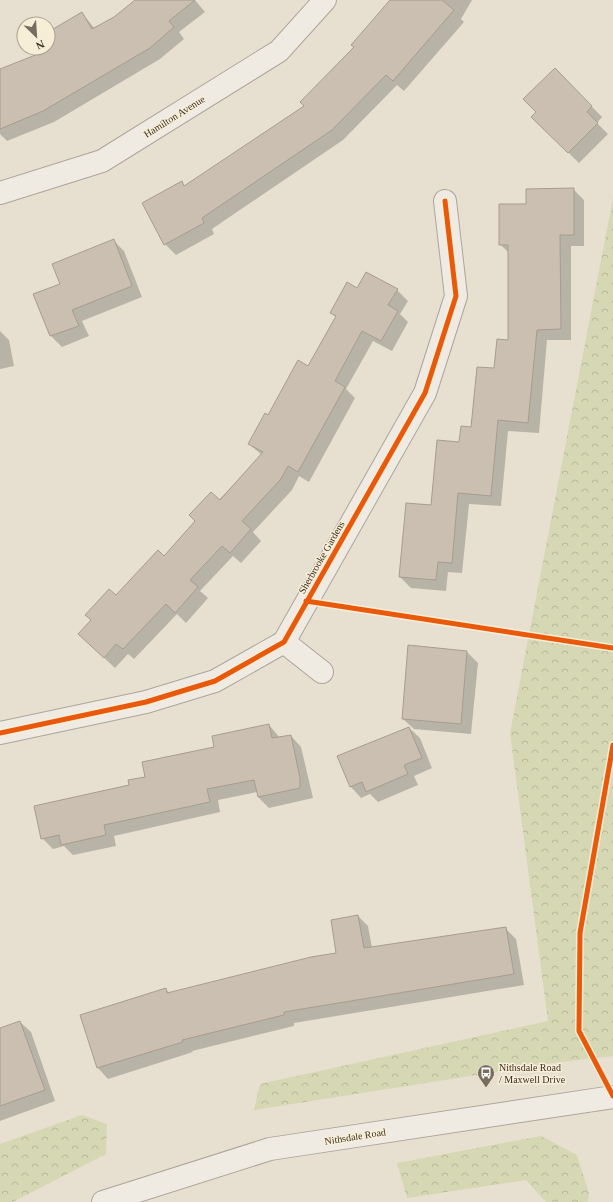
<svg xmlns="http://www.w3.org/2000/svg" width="613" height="1202" viewBox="0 0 613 1202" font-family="'Times New Roman',serif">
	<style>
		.forest { fill: url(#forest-crowns) }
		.shadow { fill: #0003 }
		.building { fill: #cbbfb2; stroke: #a89c90 }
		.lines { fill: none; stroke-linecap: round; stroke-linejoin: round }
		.minor-casing { stroke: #ada599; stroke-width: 24 }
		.tertiary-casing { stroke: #ada599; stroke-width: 24 }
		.minor { stroke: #efebe3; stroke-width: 22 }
		.tertiary { stroke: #efebe3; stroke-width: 22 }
		.cycleway-casing { stroke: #f7eed8; stroke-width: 8 }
		.cycleway { stroke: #e8590c; stroke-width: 5 }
		.labels { text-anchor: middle; stroke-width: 3; stroke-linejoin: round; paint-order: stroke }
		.street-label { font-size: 10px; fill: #3d2e20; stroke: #f7eed8 }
		.poi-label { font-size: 10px; fill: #3d2e20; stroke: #f7eed8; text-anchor: start }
	</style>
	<defs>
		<pattern id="forest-crowns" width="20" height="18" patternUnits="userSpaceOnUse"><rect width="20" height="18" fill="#d6d7b3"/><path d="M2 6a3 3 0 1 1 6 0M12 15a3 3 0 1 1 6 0" fill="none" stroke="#b9b99a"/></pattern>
	</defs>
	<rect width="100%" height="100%" fill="#e7e0d1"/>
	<!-- forest -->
	<path class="forest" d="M613,198v858l-60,7 -299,47 6,-26 288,-63 -38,-288z
		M82,1115l25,9 -1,30 -93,48h-13v-58z
		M541,1136l36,19 12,38 -1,9h-42l-20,-22 -119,18 -10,-35z"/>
	<!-- shadow -->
	<path class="shadow" d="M136,0h59l10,12 -26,20 5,7 -24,20 -106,63 -47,19 -7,-7v-64l48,-19 -1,-3h1v-15l34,-20 13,16 19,-11z
		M391,0h81l-11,19 3,3 -60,69 -7,-6 -54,55 -131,89 2,5 -38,21 -11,-11 16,-61 5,4 120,-81z
		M555,69l47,48 -5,6 11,11 -29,29 -47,-46 5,-5z
		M573,189l11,11v46h-13v94h-24l-8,93 -31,-2 -7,75 -32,-2 -7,69 -14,-1 -2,19 -35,-3 -11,-11 7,-73 25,2 28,-62 12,-16 23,-59 14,-28v-88l-9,-9 27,-39z
		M113,240l11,11 18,46 -60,24 7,15 -27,11 -11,-11 -16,-42 26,-10z
		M357,289l40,1 11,11 -8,13 8,8 -16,29 -19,-10 -27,48 9,9 -46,84 -10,-6 -7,14 -39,42 8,9 -20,22 -8,-7 -33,35 8,7 -22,25 -9,-9 -43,45 -6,-5 -13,14 -25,-23 26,-48 48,-40 98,-102 -13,-11 59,-77 28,-50 -5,-4z
		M0,331l9,9 5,26 -14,3z
		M467,652l11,11 -7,71 -57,-5 -11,-10z
		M269,725l11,13 11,-2 10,11 12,51 -44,10 -11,-11 -1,-5 -39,8 2,12 -106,24 2,10 -43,9 -9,-9 -11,3 -11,-11 104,-61z
		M409,728l11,10 12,30 -18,8 4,9 -40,17 -8,-8 -9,4 -10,-11 -13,-31z
		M358,916l10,10 4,22 133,-20 11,11 8,46 -230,38v3l-102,25 1,1 -85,27 -10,-11 68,-78 4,3 167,-39z
		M20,1022l11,10 24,69 -55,20v-92z"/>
	<!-- building -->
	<path class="building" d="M135,0h60l-26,21 5,6 -24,21 -107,63 -43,18v-60l48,-19v-18l34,-20 10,17 22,-12z
		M390,0h52l12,10 -61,71 -7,-6 -54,55 -130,88 2,5 -40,22 -22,-42 40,-22 2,5 120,-80 -4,-4 54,-55 -3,-2z
		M555,68l37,38 -5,6 11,11 -30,30 -37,-36 5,-5 -13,-13z
		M574,188v47h-14l1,94 -24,1 -9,93 -30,-3 -7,76 -33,-3 -6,70 -14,-1 -2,18 -37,-3 7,-74 25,2 6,-65 22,2 2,-16 10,1 6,-60 17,1 3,-29 11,1v-95h-9v-41h27v-15z
		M114,239l18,47 -60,24 7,16 -29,10 -17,-42 27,-10 -8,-20z
		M366,272l32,17 -10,16 10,6 -17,30 -19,-10 -27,50 10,6 -47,85 -10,-6 -7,13 -39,42 9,8 -21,24 -8,-7 -32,34 8,7 -23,26 -9,-9 -43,45 -7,-5 -12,14 -26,-24 13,-14 -6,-5 24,-26 7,6 42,-45 6,6 31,-35 -6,-6 22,-23 9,8 43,-48 -15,-8 17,-31 3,2 30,-55 10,6 28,-50 -6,-3 17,-31 10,6z
		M408,645l59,6 -6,73 -59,-5z
		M269,724l3,14 19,-3 9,43v10l-42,9 -4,-17 -47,9 3,13 -106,23 2,10 -45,10 -2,-10 -18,4 -7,-33 95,-21 -1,-5 17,-3 -3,-15 72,-15 -2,-11z
		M409,727l13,31 -18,7 4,9 -42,18 -4,-10 -12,5 -13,-31z
		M358,915l6,33 142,-21 8,47 -230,38v3l-102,25 1,2 -86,26 -17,-53 86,-27 1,5 144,-36 25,-4 -5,-33z
		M20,1021l25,69 -45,16v-78z"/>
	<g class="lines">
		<!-- minor casing -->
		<g class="minor-casing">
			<path id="minor" d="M0,193l102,-32 177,-110 46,-51
				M284,642l38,30
				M0,733l146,-31 69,-21 69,-39 141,-249 31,-97 -11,-95"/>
		</g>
		<!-- tertiary casing -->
		<g class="tertiary-casing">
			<path id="tertiary" d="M103,1202l167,-53 343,-52"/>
		</g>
		<!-- minor -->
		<use href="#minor" class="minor"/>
		<!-- tertiary -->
		<use href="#tertiary" class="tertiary"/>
		<!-- cycleway casing -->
		<g class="cycleway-casing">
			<path id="cycleway" d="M306,601l307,47
				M0,733l146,-31 69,-21 69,-39 141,-249 31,-97 -11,-95
				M613,745l-33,188 -1,98 34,65"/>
		</g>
		<!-- cycleway -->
		<use href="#cycleway" class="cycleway"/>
	</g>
	<!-- icons -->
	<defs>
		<g id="bus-pin" transform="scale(0.9)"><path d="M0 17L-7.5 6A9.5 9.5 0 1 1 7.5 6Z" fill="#786c5e" stroke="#f7eed8"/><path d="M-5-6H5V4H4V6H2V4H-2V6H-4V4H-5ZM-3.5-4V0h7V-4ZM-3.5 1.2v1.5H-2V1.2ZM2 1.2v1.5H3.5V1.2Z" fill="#fff"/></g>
	</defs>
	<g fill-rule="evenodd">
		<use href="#bus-pin" x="486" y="1073"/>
	</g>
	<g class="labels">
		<!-- street labels -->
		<g class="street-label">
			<text transform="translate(174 116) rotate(-32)" y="4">Hamilton Avenue</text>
			<text transform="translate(321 557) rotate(-60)" y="4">Sherbrooke Gardens</text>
			<text transform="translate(355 1136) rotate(-9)" y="4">Nithsdale Road</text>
		</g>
		<!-- poi labels -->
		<g class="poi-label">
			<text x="499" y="1071">Nithsdale Road<tspan x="499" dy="12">/ Maxwell Drive</tspan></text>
		</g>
	</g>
	<!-- north arrow -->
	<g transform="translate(36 36) rotate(155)"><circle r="19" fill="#f7eed8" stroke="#ada18e"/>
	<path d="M0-3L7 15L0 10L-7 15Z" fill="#786c5e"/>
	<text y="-6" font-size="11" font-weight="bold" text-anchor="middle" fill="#3d2e20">N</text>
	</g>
</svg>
